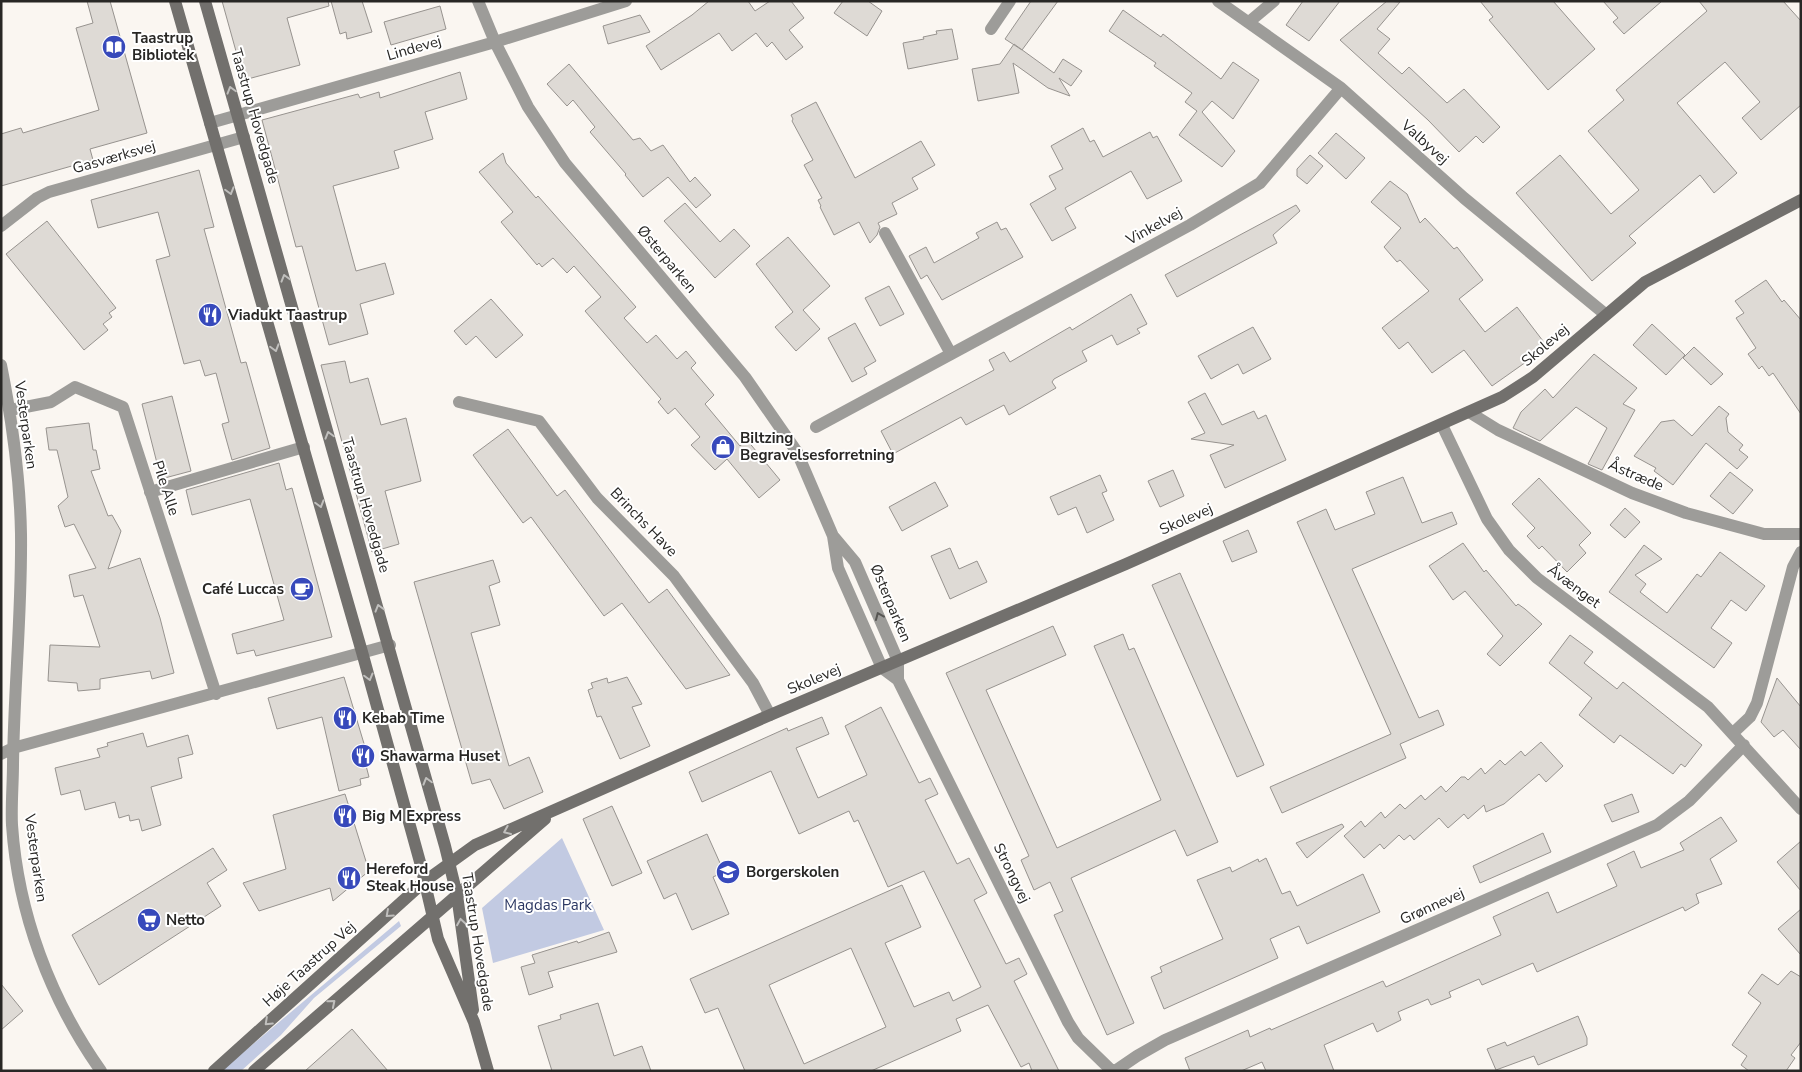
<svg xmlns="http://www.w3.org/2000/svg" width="1802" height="1072" viewBox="0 0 1802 1072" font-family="'Nunito Sans',sans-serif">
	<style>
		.green { fill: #c2cae2 }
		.building { fill: #dedad5; stroke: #97938f; fill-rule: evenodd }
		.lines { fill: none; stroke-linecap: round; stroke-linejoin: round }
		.street { stroke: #9d9c99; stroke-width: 12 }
		.secondary { stroke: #72706d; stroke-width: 12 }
		.oneway { stroke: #c0bfbd }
		.oneway2 { stroke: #575653 }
		.labels { text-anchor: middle; stroke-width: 4; stroke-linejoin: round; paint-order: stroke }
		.poi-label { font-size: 15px; font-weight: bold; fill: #282725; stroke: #fff; text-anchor: start }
		.street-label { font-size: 15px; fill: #282725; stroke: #fff }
		.park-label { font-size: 15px; fill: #2b3762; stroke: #fff }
	</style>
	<rect width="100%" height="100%" fill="#faf6f1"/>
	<!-- green -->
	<path class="green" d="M562,838l42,92 -111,33 -11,-55z
		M399,921l2,5 -87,72 -33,37 -40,36h-20z"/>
	<!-- building -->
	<path class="building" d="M87,1h23l37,132 -57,16 3,11 -92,26v-52l20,-6 2,5 76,-23 -23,-82 17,-5z
		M222,1h106l1,5 -42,12 13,47 -56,15z
		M331,1h31l10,31 -25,7 -1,-7 -6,2z
		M709,1h39l7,10 15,-10h21l13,17 -15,12 14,17 -17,13 -14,-18 -5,5 -11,-14 -24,18 -13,-18 -58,37 -15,-24 46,-31z
		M843,1h25l14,10 -15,25 -33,-23z
		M1031,1h27l-36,49 -17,-11z
		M1303,1h37l-31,40 -23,-16z
		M1387,1l13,1 -23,27 13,10 -12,14 24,21 7,-7 38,36 17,-14 36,38 -17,16 -7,-7 -17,16 -31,-32 -88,-80z
		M1480,1h73l42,48 -47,41 -59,-70 4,-3z
		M1603,1h59l-38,33 -11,-12 5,-4z
		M1699,1h84l18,20v84l-40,35 -19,-22 18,-16 -35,-40 -48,41 60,70 -23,20 -14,-18 -71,61 7,7 -44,38 -76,-88 44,-38 51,59 28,-24 -51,-59 36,-31 -8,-10 91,-79z
		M440,6l6,23 -55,16 -7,-23z
		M1123,10l38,27 2,-3 58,45 12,-17 26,18 -26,39 -21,-18 -10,11 33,39 -13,16 -43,-32 18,-24 -12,-9 7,-9 -38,-27 2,-3 -47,-32z
		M640,15l10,17 -42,12 -5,-18z
		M952,29l6,30 -50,10 -5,-26 21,-4 -1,-2 14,-3 -1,-3z
		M1014,44l40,29 9,-14 19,12 -11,15 -12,-8 11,18 -22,-8 -35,-25 6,30 -41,8 -6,-32 28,-5z
		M569,64l64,76 7,-2 11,13 12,-6 27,37 5,-5 16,18 -15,13 -28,-31 -25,20 -18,-22 1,-1 -36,-42 5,-5 -22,-27 -6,6 -20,-22z
		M460,72l7,27 -42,13 8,27 -39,12 5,17 -66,18 23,85 29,-8 9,31 -34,10 8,30 -39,11 -27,-99 -6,1 -34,-127 96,-26 2,4 19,-6 1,6z
		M816,102l39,76 66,-37 14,24 -23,13 6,11 -26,14 5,11 -19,9 2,4 -3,8 -7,8 -11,-21 -25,13 -14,-28 1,-1 -3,-6 4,-2 -18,-33 9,-5 -21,-39 1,-2 -2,-4z
		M1083,128l7,14 4,-2 9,17 47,-25 3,6 4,-2 25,45 -35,18 -16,-28 -66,37 11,20 -24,13 -22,-37 26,-15 -7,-13 14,-7 -12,-23z
		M1336,133l29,25 -19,21 -28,-26z
		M503,153l3,10 30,35 2,-2 98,111 -12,11 23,25 9,-8 21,24 9,-8 10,12 -5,5 23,27 -9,9 35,42 7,-6 33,40 -21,18 -32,-39 -12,11 -24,-25 9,-8 -25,-29 -7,6 -10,-12 3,-3 -76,-88 16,-14 -27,-31 -7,7 -14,-15 -11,9 -3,-4 -2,2 -36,-43 12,-10 -34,-40z
		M1310,155l13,11 -16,18 -10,-8v-7z
		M199,170l15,57 -10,2 37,134 5,-1 24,86 -38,12 -10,-36 7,-2 -13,-49 -11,3 -5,-16 -16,4 -28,-104 14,-4 -12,-44 -60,16 -7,-28z
		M1390,181l17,13 13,29 5,-5 29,31 3,-2 26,33 -24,19 26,33 32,-25 26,34v9l-51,36 -28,-36 -32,23 -24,-31 -9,7 -17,-21 47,-37 -29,-31 -3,2 -13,-15 17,-19 -30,-26z
		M685,203l35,39 14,-13 16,17 -35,32 -51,-57z
		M1296,205l4,6 -27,24 4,8 -100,54 -12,-22z
		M47,221l69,87 -7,5 3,4 -9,7 5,6 -24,20 -78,-96z
		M997,222l4,8 5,-2 17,29 -81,43 -15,-25 -6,4 -12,-23 17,-9 8,16 45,-25 -3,-5z
		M788,237l42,49 -27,24 17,19 -24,22 -21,-24 18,-15 -37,-48z
		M1766,280l16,22 2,-2 17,20v94l-28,-41 -4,3 -7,-10 -3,3 -11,-15 8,-6 -20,-30 8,-5 -9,-12z
		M889,286l15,28 -24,12 -15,-28z
		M1131,294l16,30 -10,5 3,4 -23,12 -5,-10 -30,16 5,10 -33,18 -2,3 4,6 -47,27 -5,-10 -38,20 -5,-8 -68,37 -12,-23 113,-61 -5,-10 15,-8 6,10 60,-35 2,3z
		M491,299l32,36 -27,23 -20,-22 -10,9 -12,-14z
		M855,323l21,38 -12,7 3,6 -15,8 -24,-44z
		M1652,324l33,31 -19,20 -33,-30z
		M1253,327l18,32 -28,15 -5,-10 -27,15 -13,-23z
		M1694,347l29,27 -12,11 -28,-27z
		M1594,354l43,34 -14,16 12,6 -33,60 -14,-6 19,-36 -31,-21 -36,34 -27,-13 8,-16 24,-23 8,9z
		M345,361l5,22 18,-5 13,47 25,-7 15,63 -36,10 14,53 -27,8 -51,-187z
		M1205,393l17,32 32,-14 4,8 8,-4 20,45 -61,28 -15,-33 24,-10 -43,-6 14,-6 -17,-31z
		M172,396l19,75 -30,8 -19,-75z
		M1719,406l10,8 -3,4 2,14 15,13 -4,5 9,7 -11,12 -31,-26 -33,42 -19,-14 2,-3 -22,-12 27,-34 13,-2 18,16z
		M89,423l4,27h3l4,19 -9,2 17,45 4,-1 9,16 -13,38 32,-11 20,60 14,55 -22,6 -2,-8 -50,8v10l-22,2 -1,-8 -29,-2 2,-36 50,2 -17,-52 -9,2 -5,-22 27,-7 -22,-44 -9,3 -7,-21 10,-9 -11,-47h-8l-3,-22z
		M508,429l49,67 8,-6 84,113 18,-14 63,86 -44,14 -64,-86 -18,13 -73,-99 -8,6 -50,-68z
		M279,463l7,27 6,-2 40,149 -76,19 -2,-6 -17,4 -5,-20 52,-14 -34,-121 -58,16 -6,-25z
		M1173,470l11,26 -24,11 -12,-26z
		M1730,472l23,18 -20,24 -23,-18z
		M1100,475l7,16 -5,2 12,27 -27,13 -11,-26 -18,8 -8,-18z
		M1403,477l19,46 30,-11 5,12 -105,45 67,149 19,-8 6,15 -44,19 6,14 -124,55 -12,-26 121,-53 -94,-212 29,-13 9,21 40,-16 -9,-22z
		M1539,478l52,55 -12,12 7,8 -19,19 -25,-26 -3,3 -12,-13 8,-8 -23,-24z
		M935,482l13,24 -46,25 -13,-24z
		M1625,508l15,14 -15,16 -15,-13z
		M1248,530l9,22 -25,10 -9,-21z
		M1463,543l21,29 2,-2 30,36 2,-2 7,5 17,15 -42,42 -13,-12 16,-18 -38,-45 -12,9 -24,-34z
		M1644,545l18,14 -27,16 11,9 -6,8 27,21 30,-39 4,3 19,-25 45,34 -19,25 -15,-11 -20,28 21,15 -18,25 -105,-76z
		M950,548l9,21 18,-8 10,21 -37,17 -19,-43z
		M493,560l7,22 -11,4 11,39 -29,8 38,133 20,-9 14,35 -39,17 -14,-30 -18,5 -58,-202z
		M1180,573l84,192 -27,12 -85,-192z
		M1053,626l13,29 -80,35 71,158 104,-48 -67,-154 29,-12 6,16 5,-2 84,194 -31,14 -12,-26 -104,48 63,145 -27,12 -53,-120 9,-4 -13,-29 -16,8 -13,-30 8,-4 -83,-183z
		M1570,635l23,17 -9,11 33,26 6,-7 79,63 -17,22 -4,-3 -8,10 -53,-39 -6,8 -35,-28 13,-17 -43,-35z
		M344,677l24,80 -4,1 5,19 -9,2 1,6 -22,6 -17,-74 -45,12 -9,-31z
		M627,677l15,27 -10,3 18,39 -30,13 -19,-43 -4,1 -9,-27 5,-2 -2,-5 16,-5 1,5z
		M1777,678l24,29v43l-18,-20 -9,7 -13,-15z
		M881,707l38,76 11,-5 8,16 -13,6 32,64 12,-6 18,35 -13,7 32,64 13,-6 8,16 -13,7 45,90h-27l-3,-8 -8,4 -33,-62 -32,14 5,12 -90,40h-126l-27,-63 -13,5 -15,-34 212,-94 19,42 -36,16 29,64 35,-15 4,9 28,-14 -57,-116 -36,16 -30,-67 -4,2 -5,-11 -50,23 -28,-63 -69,31 -13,-30 98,-44 1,3 34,-14 7,17 -33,14 22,50 49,-23 -22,-49zM851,948l35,79 -82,37 -35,-79z
		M143,733l4,14 41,-12 5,19 -15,4 4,20 -31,9 10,38 -19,6 -3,-12 -9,2 -1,-6 -10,3 -4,-16 -30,8 -5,-20 -19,5 -6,-27 45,-11 -3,-8 11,-3 -1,-3z
		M1541,742l22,24 -17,16 -7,-8 -35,30 -18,8 -2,-7 -16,14 -4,-5 -16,14 -9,-10 -25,22 -4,-5 -6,5 -5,-5 -15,14 -4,-5 -16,14 -20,-22 17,-15 4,6 16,-15 4,6 15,-14 5,5 16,-14 4,5 16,-14 5,6 15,-15h4l3,3 13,-12 4,6 15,-14 5,5 16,-14 4,5z
		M345,794l24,77 -36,30 -3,-13 -71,23 -16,-28 43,-14 -13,-54z
		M1632,794l7,18 -27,10 -8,-17z
		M612,806l30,67 -30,13 -29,-67z
		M1721,817l16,24 -27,18 12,25 -26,10 3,9 -14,8 -2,-4 -146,65 -4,-9 -51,22 -3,-6 -30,13 2,5 -20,8 -3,-6 -30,13 3,8 -24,12 -4,-9 -49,22 10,26h-68l-4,-9 -21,9h-51l-5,-13 63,-28 2,7 20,-9 1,2 112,-49 3,6 115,-52 -8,-18 55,-25 9,21 60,-27 -10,-22 27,-13 7,17 43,-18 -4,-7z
		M1342,824l2,3 -37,31 -11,-15z
		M1543,833l8,19 -71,31 -7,-17z
		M707,834l17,38 -11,5 16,37 -37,16 -16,-37 -12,6 -17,-38z
		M1801,841v50l-24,-29z
		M213,848l14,22 -20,13 14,23 -122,79 -27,-50z
		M1266,858l16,36 8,-3 7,15 66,-32 17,38 -73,32 -8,-18 -29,13 8,19 -114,51 -13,-32 11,-5 -2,-5 63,-28 -26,-59 33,-13 2,5 26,-13 1,3z
		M1801,909v46l-23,-26z
		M609,932l8,20 -69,20 5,15 -24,8 -8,-28 14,-4 -3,-8 45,-14 1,2z
		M1791,971l10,6v65l-10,13 4,3 -9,13h-37l-8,-6 6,-9 -15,-11 29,-42 -13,-10 14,-19 16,11z
		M1,984l22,27 -22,19z
		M598,1003l16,53 28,-10 9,25h-99l-14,-45 23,-7 -1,-4z
		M1578,1016l9,22v7l-49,20 -4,-9 -38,14 -9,-21 18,-7 2,4z
		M352,1029l36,42h-83z"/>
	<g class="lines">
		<!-- street -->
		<path class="street" d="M478,1l17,41 33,65 37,56 180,214 52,75 36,84 5,32 44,100 16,12 170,342 10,16 34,33
			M1218,1l123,87 123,110 141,116
			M1249,22l25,-21
			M991,29l19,-28
			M210,123l285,-81 131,-41
			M1,226l36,-28 12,-6 195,-55
			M885,233l66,121
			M1,365c11,55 19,112 20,169 1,77 -7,153 -8,230 0,20 -2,41 -1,61 6,88 38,174 89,246
			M459,402l80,19 58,77 77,78 79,107 17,32
			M10,410l41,-8 24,-15 48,20 93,287
			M1469,412l29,18 134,63 54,20 78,21h37
			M1442,425l45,94 22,31 28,28 171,129 93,102
			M816,427l374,-202 70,-42 81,-95
			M150,492l154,-45
			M834,537l21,25 43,99v19
			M1733,733l17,-16 7,-14 36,-136 8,-15
			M1,754l12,-6 377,-103
			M1115,1071l22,-15 28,-16 492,-215 32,-24 55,-56"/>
		<!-- secondary -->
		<path class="secondary" d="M175,1l187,651 58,210 18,77 36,83 14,49
			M205,1l240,845 12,49 16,115
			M214,1071l211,-190 50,-36 295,-130 356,-151 376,-167 31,-20 112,-95 156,-82
			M254,1071l291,-252"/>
	</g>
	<!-- one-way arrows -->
	<defs><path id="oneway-chevron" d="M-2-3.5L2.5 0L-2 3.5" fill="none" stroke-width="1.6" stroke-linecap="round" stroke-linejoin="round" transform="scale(1.25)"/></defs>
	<g class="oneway">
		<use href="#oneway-chevron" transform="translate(231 90) rotate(-106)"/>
		<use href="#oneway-chevron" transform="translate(230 191) rotate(74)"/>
		<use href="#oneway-chevron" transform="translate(285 278) rotate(-106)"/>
		<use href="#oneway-chevron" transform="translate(275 348) rotate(74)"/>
		<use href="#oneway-chevron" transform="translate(329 435) rotate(-106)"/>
		<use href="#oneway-chevron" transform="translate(320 504) rotate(74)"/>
		<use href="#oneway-chevron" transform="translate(379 608) rotate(-106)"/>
		<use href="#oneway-chevron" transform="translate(369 677) rotate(75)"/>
		<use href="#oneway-chevron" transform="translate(427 781) rotate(-106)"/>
		<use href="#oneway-chevron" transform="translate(507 831) rotate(157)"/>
		<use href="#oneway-chevron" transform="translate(389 914) rotate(138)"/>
		<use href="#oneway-chevron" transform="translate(461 922) rotate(-99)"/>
		<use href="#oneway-chevron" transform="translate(332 1003) rotate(-40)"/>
		<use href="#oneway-chevron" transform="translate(268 1022) rotate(137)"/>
	</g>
	<use class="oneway2" href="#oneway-chevron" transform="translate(879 616) rotate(-113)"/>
	<!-- icons -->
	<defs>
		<g id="library-disc" transform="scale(1.25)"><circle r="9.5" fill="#3749bb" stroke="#fff"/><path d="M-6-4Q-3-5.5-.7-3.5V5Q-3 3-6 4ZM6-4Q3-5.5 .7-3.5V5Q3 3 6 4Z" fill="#fff"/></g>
		<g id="restaurant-disc" transform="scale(1.25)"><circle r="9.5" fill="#3749bb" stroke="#fff"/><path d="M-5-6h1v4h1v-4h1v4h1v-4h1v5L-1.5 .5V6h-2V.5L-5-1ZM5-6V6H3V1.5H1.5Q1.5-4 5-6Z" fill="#fff"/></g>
		<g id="shop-disc" transform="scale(1.25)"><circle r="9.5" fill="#3749bb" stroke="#fff"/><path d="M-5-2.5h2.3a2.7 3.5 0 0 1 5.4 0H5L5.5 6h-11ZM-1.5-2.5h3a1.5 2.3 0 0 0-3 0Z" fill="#fff"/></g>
		<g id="cafe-disc" transform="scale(1.25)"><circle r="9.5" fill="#3749bb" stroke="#fff"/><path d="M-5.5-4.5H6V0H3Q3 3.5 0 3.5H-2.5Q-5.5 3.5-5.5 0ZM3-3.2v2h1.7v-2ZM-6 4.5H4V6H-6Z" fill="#fff"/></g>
		<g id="school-disc" transform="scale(1.25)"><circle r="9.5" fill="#3749bb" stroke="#fff"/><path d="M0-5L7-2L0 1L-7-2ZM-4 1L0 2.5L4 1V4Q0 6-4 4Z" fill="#fff"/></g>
		<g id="supermarket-disc" transform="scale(1.25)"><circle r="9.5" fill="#3749bb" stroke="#fff"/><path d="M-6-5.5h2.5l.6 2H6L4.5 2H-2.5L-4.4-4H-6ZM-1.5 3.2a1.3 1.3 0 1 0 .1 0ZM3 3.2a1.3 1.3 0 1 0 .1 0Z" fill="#fff"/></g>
	</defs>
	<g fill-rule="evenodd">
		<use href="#library-disc" x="114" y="47"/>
		<use href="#restaurant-disc" x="210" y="315"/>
		<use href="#shop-disc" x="723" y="447"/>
		<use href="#cafe-disc" x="302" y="589"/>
		<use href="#restaurant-disc" x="345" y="718"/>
		<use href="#restaurant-disc" x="363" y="756"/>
		<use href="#restaurant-disc" x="345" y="816"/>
		<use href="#school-disc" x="728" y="872"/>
		<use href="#restaurant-disc" x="349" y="878"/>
		<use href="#supermarket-disc" x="149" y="920"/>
	</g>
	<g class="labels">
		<!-- poi labels -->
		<g class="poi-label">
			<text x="132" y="43">Taastrup<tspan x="132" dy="17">Bibliotek</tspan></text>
			<text x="228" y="320">Viadukt Taastrup</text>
			<text x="740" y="443">Biltzing<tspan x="740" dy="17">Begravelsesforretning</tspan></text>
			<text x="284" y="594" text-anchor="end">Café Luccas</text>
			<text x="362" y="723">Kebab Time</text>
			<text x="380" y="761">Shawarma Huset</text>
			<text x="362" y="821">Big M Express</text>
			<text x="366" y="874">Hereford<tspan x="366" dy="17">Steak House</tspan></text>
			<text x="746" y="877">Borgerskolen</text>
			<text x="166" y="925">Netto</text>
		</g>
		<!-- street labels -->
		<g class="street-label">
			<text transform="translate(414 48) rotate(-16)" y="5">Lindevej</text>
			<text transform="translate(255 116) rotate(74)" y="5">Taastrup Hovedgade</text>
			<text transform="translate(1425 142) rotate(42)" y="5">Valbyvej</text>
			<text transform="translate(114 157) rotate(-16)" y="5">Gasværksvej</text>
			<text transform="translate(1154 226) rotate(-29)" y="5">Vinkelvej</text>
			<text transform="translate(667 259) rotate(50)" y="5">Østerparken</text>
			<text transform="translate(1545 345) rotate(-40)" y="5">Skolevej</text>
			<text transform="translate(26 425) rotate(82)" y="5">Vesterparken</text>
			<text transform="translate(1636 475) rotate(23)" y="5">Åstræde</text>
			<text transform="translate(166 488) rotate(72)" y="5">Pile Alle</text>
			<text transform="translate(366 505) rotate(74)" y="5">Taastrup Hovedgade</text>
			<text transform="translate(1186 519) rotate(-24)" y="5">Skolevej</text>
			<text transform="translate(644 522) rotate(46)" y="5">Brinchs Have</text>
			<text transform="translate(1574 586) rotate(37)" y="5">Åvænget</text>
			<text transform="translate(891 603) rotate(67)" y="5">Østerparken</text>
			<text transform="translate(814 679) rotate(-23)" y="5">Skolevej</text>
			<text transform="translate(36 858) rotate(82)" y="5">Vesterparken</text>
			<text transform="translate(1012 873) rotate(64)" y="5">Strongvej</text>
			<text transform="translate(1432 906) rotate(-24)" y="5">Grønnevej</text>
			<text transform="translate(478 942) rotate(81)" y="5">Taastrup Hovedgade</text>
			<text transform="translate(309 964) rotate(-42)" y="5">Høje Taastrup Vej</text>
		</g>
		<!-- park labels -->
		<g class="park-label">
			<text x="548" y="910">Magdas Park</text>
		</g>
	</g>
	<!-- border -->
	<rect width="1802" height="1072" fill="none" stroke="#282725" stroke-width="5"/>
</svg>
